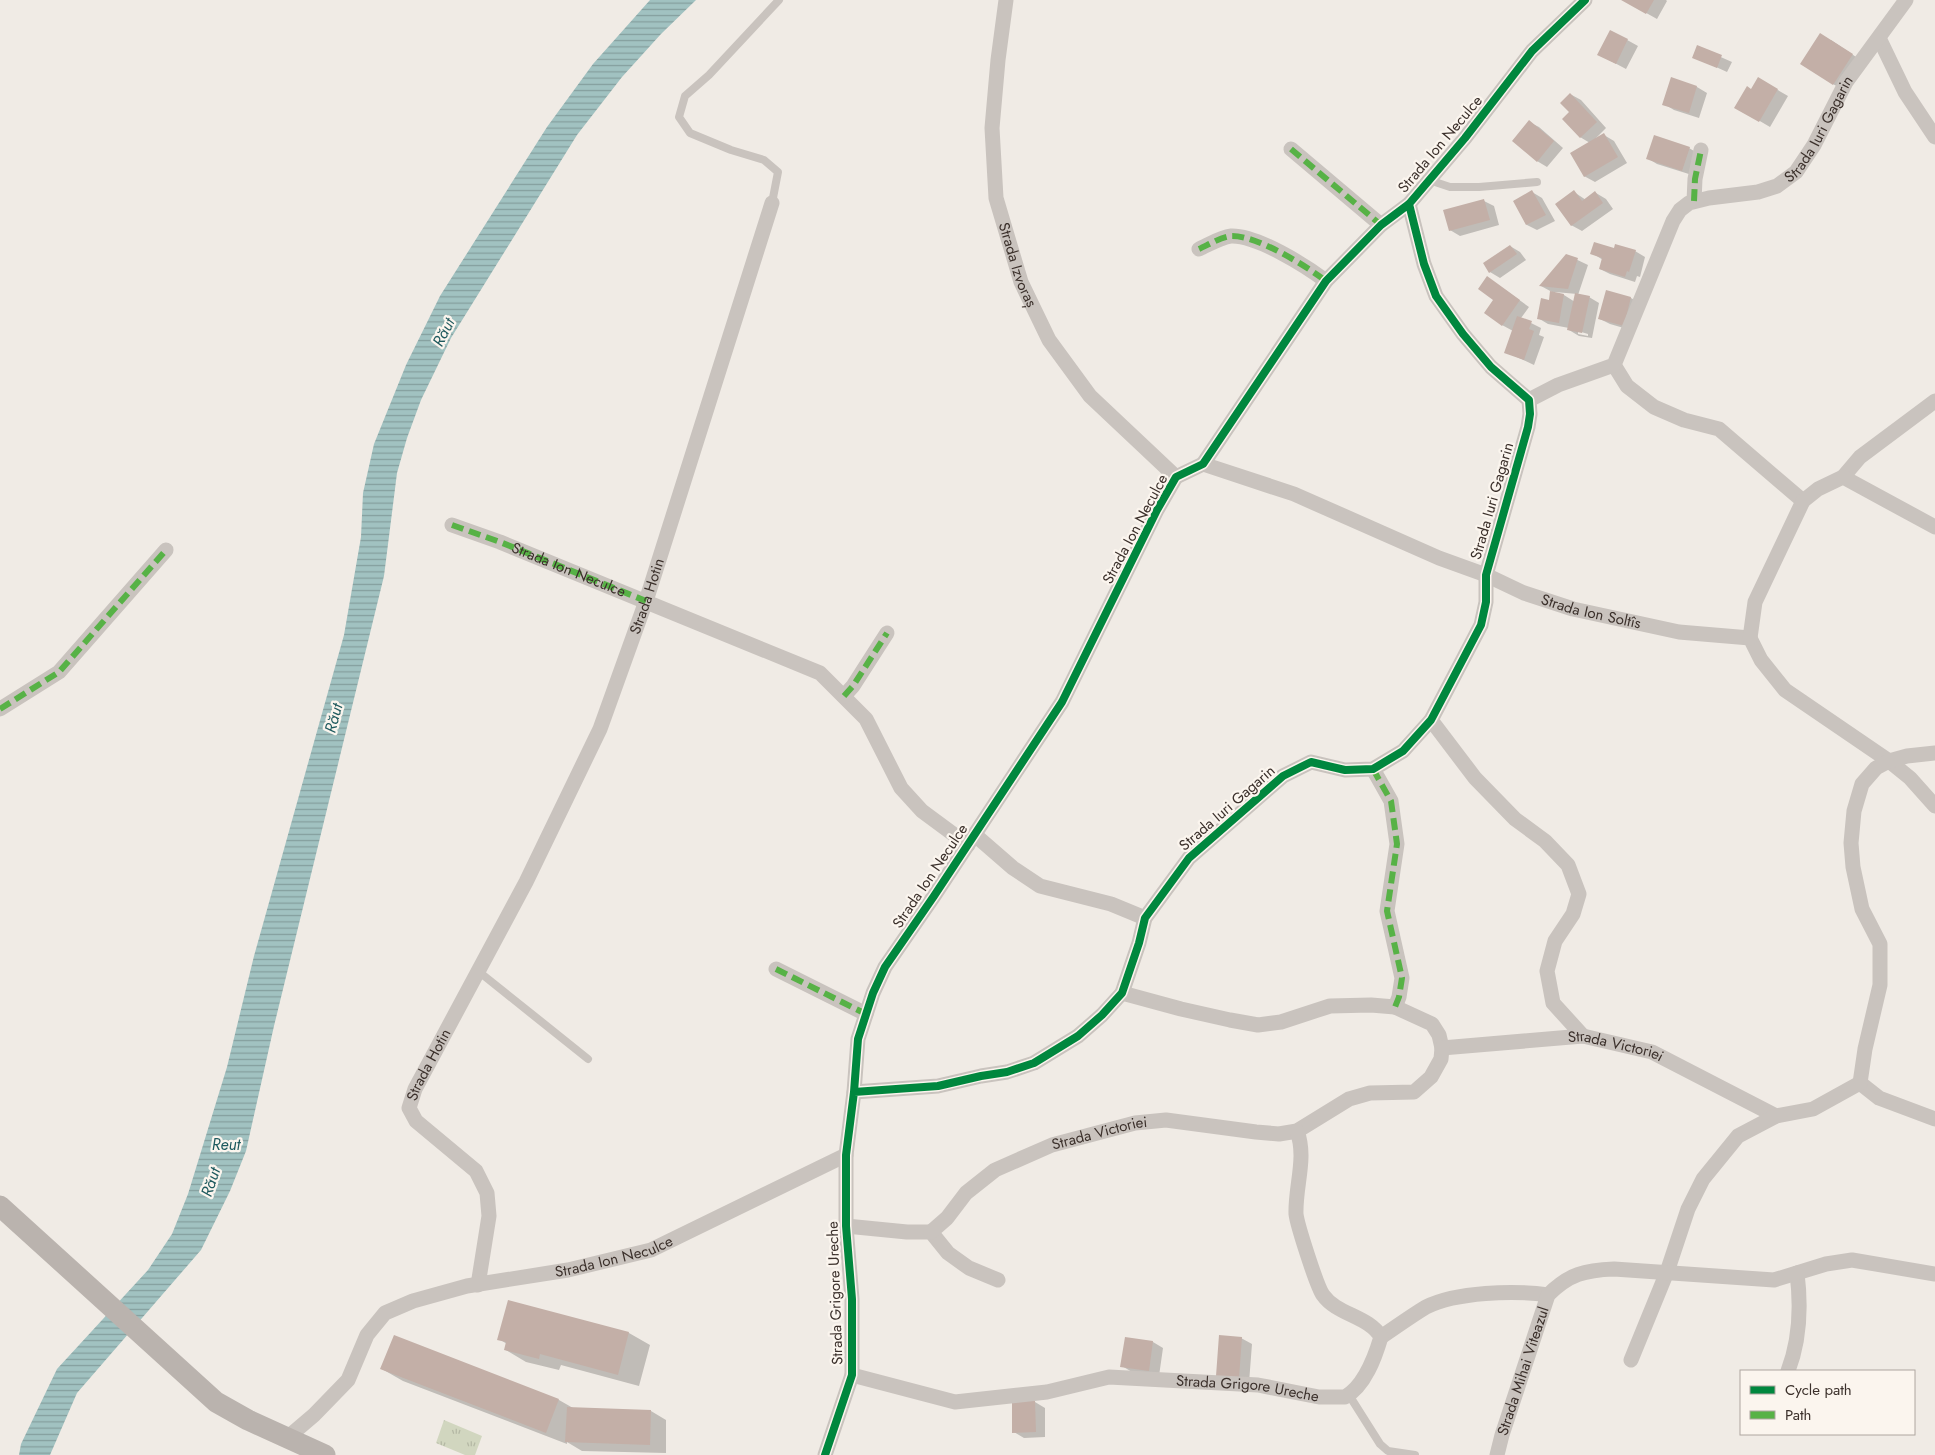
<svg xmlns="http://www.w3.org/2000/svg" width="1935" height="1455" viewBox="0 0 1935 1455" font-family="Jost,sans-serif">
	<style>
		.grass { fill: url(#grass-tufts) }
		.water { fill: url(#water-rules) }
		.shadow { fill: #0003; fill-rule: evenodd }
		.building { fill: #c3afa7 }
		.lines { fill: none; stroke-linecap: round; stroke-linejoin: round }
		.service { stroke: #c9c3be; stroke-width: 8 }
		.minor { stroke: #c9c3be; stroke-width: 15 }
		.secondary { stroke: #bab3ae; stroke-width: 21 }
		.quiet { stroke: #57b246; stroke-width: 6; stroke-dasharray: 12 6; stroke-linecap: butt }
		.cycleway-casing { stroke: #fbf5ee; stroke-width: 11 }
		.cycleway { stroke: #00873e; stroke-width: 8 }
		.labels { text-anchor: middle; stroke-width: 4.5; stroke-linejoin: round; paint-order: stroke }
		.street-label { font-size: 15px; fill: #3b302b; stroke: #fbf5ee }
		.water-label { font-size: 16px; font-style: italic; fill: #1f5a5e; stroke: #fbf5ee }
	</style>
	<defs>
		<pattern id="grass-tufts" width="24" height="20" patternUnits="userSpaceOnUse" patternTransform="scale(1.25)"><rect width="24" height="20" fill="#d1d6bf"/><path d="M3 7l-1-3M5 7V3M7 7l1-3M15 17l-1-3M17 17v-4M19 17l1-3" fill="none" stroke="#b4b8a4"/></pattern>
		<pattern id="water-rules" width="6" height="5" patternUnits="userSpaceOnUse" patternTransform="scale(1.25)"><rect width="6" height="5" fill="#a1c2c1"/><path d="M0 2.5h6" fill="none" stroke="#849e9d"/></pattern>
	</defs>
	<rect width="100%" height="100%" fill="#f0ebe5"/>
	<!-- grass -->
	<path class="grass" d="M444,1420l38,16 -7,19h-10l-29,-12z"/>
	<!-- water -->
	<path class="water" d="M650,0h46l-35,34 -39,43 -45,58 -126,203 -30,62 -14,38 -10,35 -13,103 -110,450 -28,125 -16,40 -29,59 -124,143 -27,62h-31l2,-11 36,-75 91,-99 24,-36 16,-40 39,-127 27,-111 90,-321 17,-98 2,-44 11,-49 32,-79 34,-69 107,-169 46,-63z"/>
	<!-- shadow -->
	<path class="shadow" d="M1623,0h43l1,1 -10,18z
		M1611,31l27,15 -12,23 -17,-9z
		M1831,40l31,21 -19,29 -10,-6z
		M1698,47l34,15 -5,10 -33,-15z
		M1672,79l25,8 10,6 -8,25 -25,-8 -10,-6z
		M1759,79l29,17 -18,31 -34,-20 16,-16z
		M1570,94l11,6 25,28 -11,11 9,-4 10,6 13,22 -32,19 -11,-6 6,-33 -10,-6 -9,-25z
		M1529,122l10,5 24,21 -16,19 -10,-6z
		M1689,148l10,6 -7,21 -35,-11 -10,-6z
		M1532,192l10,6 13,23 -18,9 -10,-5 -13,-24z
		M1574,192l12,8 10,-7 10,6 7,10 -31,22 -11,-6z
		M1484,201l10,5 5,19 -39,11 -10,-6z
		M1510,246l10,6 6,8 -26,18 -10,-6z
		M1615,250l20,1 10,6 -5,20 -3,-1 -2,6 -25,-8 -10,-5 3,-9 -11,-7z
		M1567,255l21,10 -10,30 11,2 10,6 -7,35 -13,-2 -10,-6v-2l-21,-4 -10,-6 12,-17 2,-9 -11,-6zM1555,292l22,2 -2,8 -11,-7 -9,-1zM1578,331l10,3v2l-10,-2z
		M1497,284l32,23 -8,11 20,10 -2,7 5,2 -10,28 -28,-13 7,-21 -11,-6 -7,-25z
		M1607,292l24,6 10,6 -7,27 -24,-7 -10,-5z
		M509,1302l120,31 21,12 -11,41 -78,-21 -2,5 -33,-8 -20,-12 1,-6 -8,-5z
		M1126,1338l27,4 10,6 -4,28 -27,-4 -10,-6z
		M1241,1338l11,6 -3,39 -21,-2z
		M382,1369l177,31 14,8 78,3 15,9v33l-84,-2 -15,-9v2l-164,-63z
		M1035,1402l10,6v29l-21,1 -10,-6z"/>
	<!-- building -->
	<path class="building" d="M1621,0h33l-8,14z
		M1610,30l18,9 -12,25 -19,-9z
		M1820,33l33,21 -20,31 -33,-21z
		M1697,45l25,10 -5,13 -25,-10z
		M1671,77l26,9 -8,27 -27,-8z
		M1758,77l20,12 -19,33 -25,-14 13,-22 4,3z
		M1570,93l27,29 -17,16 -18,-19 7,-7 -9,-9z
		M1529,120l25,21 -17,21 -25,-21z
		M1604,133l14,24 -34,20 -14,-24z
		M1654,135l36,12 -8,24 -36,-12z
		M1532,190l14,25 -20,10 -13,-24z
		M1574,190l8,11 13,-10 8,12 -32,23 -16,-22z
		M1484,199l6,21 -41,11 -6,-21z
		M1594,242l20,6 1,-4 21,6 -7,22 -2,-1 -2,6 -26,-8 3,-11 -12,-4z
		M1510,245l7,9 -28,19 -6,-10z
		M1566,254l12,4 -10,31 -29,-3z
		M1487,276l33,24 -18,26 -18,-13 9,-13 -15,-11z
		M1606,290l25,7 -7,29 -26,-7z
		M1550,291l14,3 -5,29 -22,-4 4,-21 8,2z
		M1575,293l15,3 -8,37 -15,-3z
		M1517,316l15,5 -3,8 5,2 -10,29 -20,-7z
		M508,1300l121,32 -11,43 -78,-21 -1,5 -35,-9 2,-8 -9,-2z
		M394,1335l165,64 -13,34 -166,-64z
		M1219,1335l23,2 -3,41 -23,-2z
		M1125,1337l28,4 -4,30 -29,-4z
		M1012,1401h23l1,31 -24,1z
		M567,1407l84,3 -1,35 -85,-3z"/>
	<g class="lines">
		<!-- service -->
		<path class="service" d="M1429,180l21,7h29l58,-5
			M772,203l6,-31 -14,-12 -33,-10 -41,-17 -11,-16 6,-21 24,-21 70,-75
			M478,971l110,88
			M1349,1395l31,49 8,7 27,4"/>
		<!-- minor -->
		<g class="minor">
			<path id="s1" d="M1006,0l-8,60 -6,68 4,70 25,84 28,58 41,56 86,81"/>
			<path d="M1879,38l26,54 30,45"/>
			<path d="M1291,149l90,76"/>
			<path d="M1694,201l1,-22 6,-29"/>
			<path d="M1199,249c9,-4 22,-12 32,-13 26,-1 75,30 95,45"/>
			<path d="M1614,365l13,21 27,21 30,13 35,9 84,72"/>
			<path id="s2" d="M1529,400l29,-15 56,-20 59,-144 7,-11 9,-7 20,-5 49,-6 19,-6 19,-14 18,-27 32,-63 60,-82"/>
			<path id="s3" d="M1203,464l91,30 145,64 47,17 38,18 49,16 106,23 71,6 11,22 24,30 104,71 21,17 25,28"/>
			<path d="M1843,477l17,-20 75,-56"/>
			<path d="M452,525l48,17 320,131 46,46 35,69 21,23 46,34"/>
			<path d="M1750,638l5,-36 48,-101 15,-12 25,-12 92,50"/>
			<path d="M844,696l9,-10 34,-53"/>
			<path d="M0,709l59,-37 107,-122"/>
			<path d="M1431,720l44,58 40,41 30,22 23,24 11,29 -6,20 -18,27 -8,30 6,32 30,33"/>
			<path d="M1935,753l-28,3 -18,5 -13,7 -14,16 -8,27 -3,32 2,24 9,42 18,35v41l-15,64 -5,34 19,15 56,21"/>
			<path d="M1373,769l18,32 6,43 -10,67 15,67 -3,19 -4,10"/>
			<path d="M975,835l38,33 27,18 71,18 34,14"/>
			<path d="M776,969l90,45"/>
			<path id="s4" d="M1122,993l59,16 49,11 28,5 23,-3 49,-16 41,-1 24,2 37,17 7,11 3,13 141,-12 69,16 124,64"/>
			<path d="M854,1092l84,-6 43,-10 26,-4 27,-9 44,-27 24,-21 20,-22 17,-50 6,-25 44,-60 94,-82 28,-14 34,8 28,-1 30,-18 28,-31 50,-95 5,-23v-27l42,-148 2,-13 -1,-14 -38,-33 -28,-33 -27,-38 -12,-32 -15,-60"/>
			<path d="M846,1226l61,6h24l17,21 21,15 29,12"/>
			<path id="s5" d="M931,1232l16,-14 19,-25 29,-23 57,-25 83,-22 31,-3 90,12 23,2 18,-3 52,-32 21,-6 44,-1 17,-15 10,-18 1,-11"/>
			<path id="s6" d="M478,1285l11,-69 -2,-23 -11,-22 -60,-50 -7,-13 6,-19 111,-207 74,-153 46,-128 126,-398"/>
			<path d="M1381,1337c15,-10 30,-21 45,-30 30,-15 88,-17 122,-12"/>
			<path d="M1631,1360l36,-88 21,-63 15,-30 35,-43 38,-20 37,-7 47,-26"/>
			<path d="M1788,1371c12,-31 13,-66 9,-98"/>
			<path id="s7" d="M852,1375l103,27 92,-10 62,-15 149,8 61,12h26c20,-11 30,-40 36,-60 -12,-21 -44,-22 -58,-42 -6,-8 -26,-71 -27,-81 -1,-28 11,-56 1,-83"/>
			<path id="s8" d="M287,1438l27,-23 34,-35 19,-45 18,-22 28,-12 54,-15 101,-16 83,-20 195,-95"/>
			<path d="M825,1455l27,-80v-76l-6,-73v-71l8,-63 4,-53 15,-46 12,-26 49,-71 128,-194 95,-192 19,-33 27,-13 123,-183 55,-56 28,-21 56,-66 67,-87 53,-51"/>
			<path id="s9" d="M1497,1455l5,-20 46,-140c21,-21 37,-25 66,-26l160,11 52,-16 26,-4 83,14"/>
		</g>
		<!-- secondary -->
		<path class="secondary" d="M0,1206l216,196 32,18 77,35"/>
		<!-- quiet -->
		<g class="quiet">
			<path d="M1291,149l90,76"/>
			<path d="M1694,201l1,-22 6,-29"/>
			<path d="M1199,249c9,-4 22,-12 32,-13 26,-1 75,30 95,45"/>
			<path id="s10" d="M452,525l48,17 146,59"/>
			<path d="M844,696l9,-10 34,-53"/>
			<path d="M0,709l59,-37 107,-122"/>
			<path d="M1373,769l18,32 6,43 -10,67 15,67 -3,19 -4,10"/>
			<path d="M776,969l90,45"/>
		</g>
		<!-- cycleway casing -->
		<g class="cycleway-casing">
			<path id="cycleway" d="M854,1092l84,-6 43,-10 26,-4 27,-9 44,-27 24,-21 20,-22 17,-50 6,-25 44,-60 94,-82 28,-14 34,8 28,-1 30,-18 28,-31 50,-95 5,-23v-27l42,-148 2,-13 -1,-14 -38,-33 -28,-33 -27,-38 -12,-32 -15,-60
				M825,1455l27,-80v-76l-6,-73v-71l8,-63 4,-53 15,-46 12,-26 49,-71 128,-194 95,-192 19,-33 27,-13 123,-183 55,-56 28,-21 56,-66 67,-87 53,-51"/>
		</g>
		<!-- cycleway -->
		<use href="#cycleway" class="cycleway"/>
	</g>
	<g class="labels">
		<!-- street labels -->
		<g class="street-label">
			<text dy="5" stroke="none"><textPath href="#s2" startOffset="434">Strada Iuri Gagarin</textPath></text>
			<text transform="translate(1440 144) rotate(-50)" y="5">Strada Ion Neculce</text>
			<text dy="5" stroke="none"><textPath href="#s1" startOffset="269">Strada Izvoraș</textPath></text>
			<text transform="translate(1492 501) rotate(-74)" y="5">Strada Iuri Gagarin</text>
			<text transform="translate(1135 529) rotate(-62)" y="5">Strada Ion Neculce</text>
			<text dy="5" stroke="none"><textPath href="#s10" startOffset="125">Strada Ion Neculce</textPath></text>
			<text dy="5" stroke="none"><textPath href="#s6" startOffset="776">Strada Hotin</textPath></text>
			<text dy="5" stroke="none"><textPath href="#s3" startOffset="416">Strada Ion Soltîs</textPath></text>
			<text transform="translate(1227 808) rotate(-41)" y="5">Strada Iuri Gagarin</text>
			<text transform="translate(930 876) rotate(-56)" y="5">Strada Ion Neculce</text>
			<text dy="5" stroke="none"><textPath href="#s4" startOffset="522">Strada Victoriei</textPath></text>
			<text dy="5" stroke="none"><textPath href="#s6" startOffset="258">Strada Hotin</textPath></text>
			<text dy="5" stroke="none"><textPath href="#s5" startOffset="201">Strada Victoriei</textPath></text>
			<text dy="5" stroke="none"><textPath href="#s8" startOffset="398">Strada Ion Neculce</textPath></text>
			<text transform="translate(835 1293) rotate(-92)" y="5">Strada Grigore Ureche</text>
			<text dy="5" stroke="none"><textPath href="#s9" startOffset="88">Strada Mihai Viteazul</textPath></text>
			<text dy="5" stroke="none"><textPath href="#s7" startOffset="402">Strada Grigore Ureche</textPath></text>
		</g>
		<!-- water labels -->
		<g class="water-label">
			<text transform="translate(443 332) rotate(-63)" y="6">Răut</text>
			<text transform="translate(333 718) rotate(-75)" y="6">Răut</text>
			<text x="226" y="1150">Reut</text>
			<text transform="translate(210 1182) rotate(-71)" y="6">Răut</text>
		</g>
	</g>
	<!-- legend -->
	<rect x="1740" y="1370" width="175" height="65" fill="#fbf5ee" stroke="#aea6a0"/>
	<rect x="1750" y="1386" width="25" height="8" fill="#00873e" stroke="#aea6a0"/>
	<text x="1785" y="1395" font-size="15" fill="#3b302b">Cycle path</text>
	<rect x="1750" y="1411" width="25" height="8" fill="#57b246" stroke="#aea6a0"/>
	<text x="1785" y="1420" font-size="15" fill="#3b302b">Path</text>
</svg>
